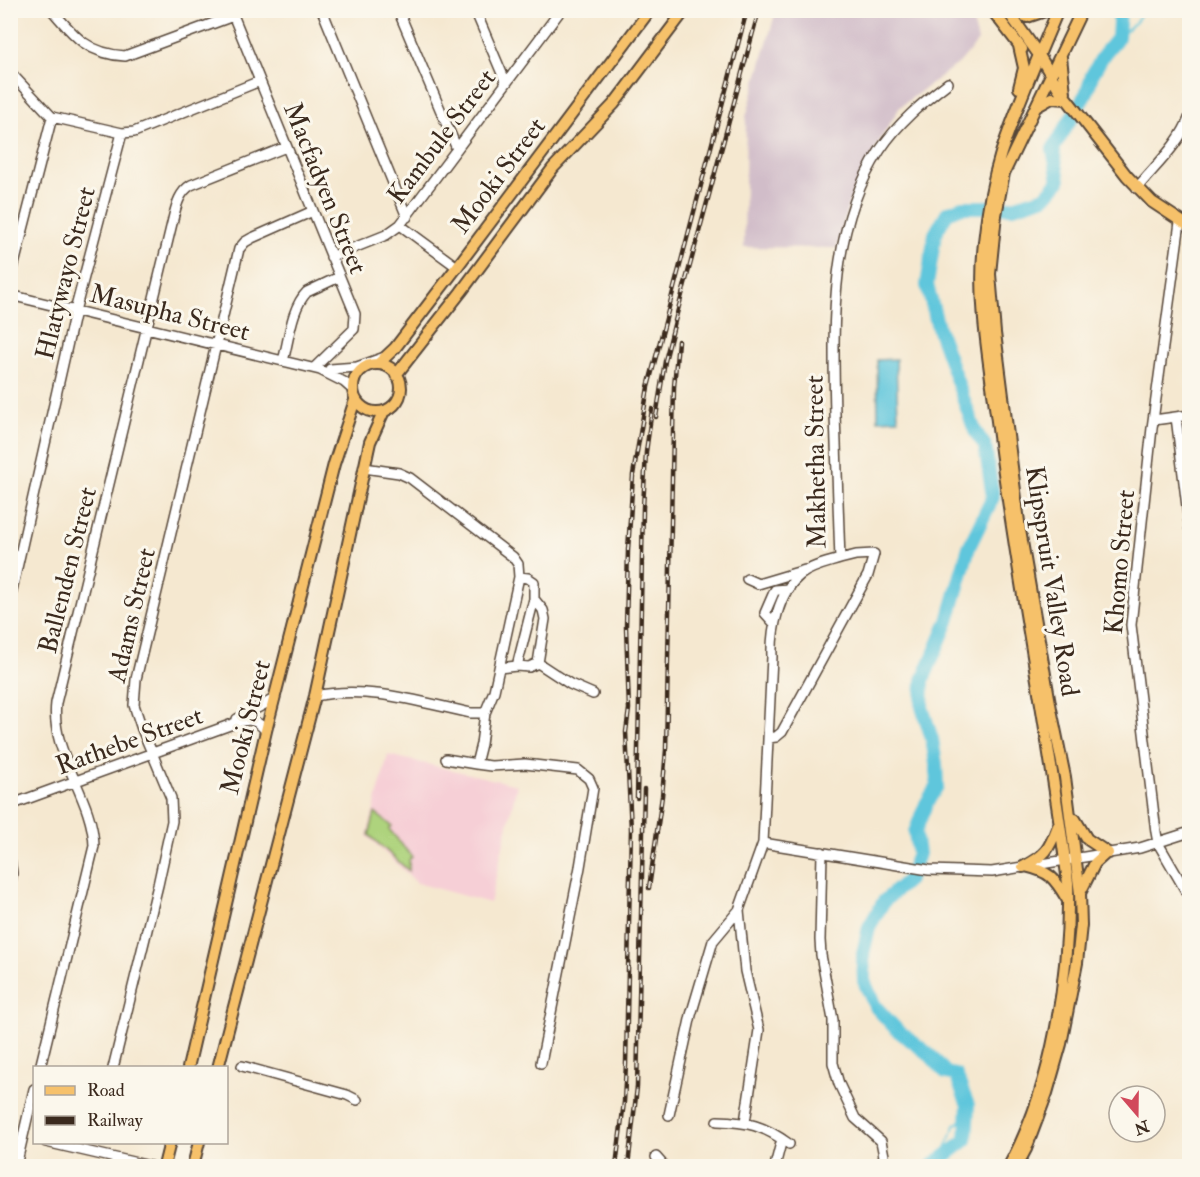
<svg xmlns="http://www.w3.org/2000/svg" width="1200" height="1177" viewBox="0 0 1200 1177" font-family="'IM FELL Double Pica',serif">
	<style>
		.built { fill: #f6cfd6 }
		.industrial { fill: #d1bdc9 }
		.green { fill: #aed37d; stroke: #747e4e; stroke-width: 1.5 }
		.water { fill: #5fc6dc; stroke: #4d787d; stroke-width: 1.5 }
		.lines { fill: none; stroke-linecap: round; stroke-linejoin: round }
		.stream { stroke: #5fc6dc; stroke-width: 2 }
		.river { stroke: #5fc6dc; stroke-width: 14 }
		.minor-casing { stroke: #574639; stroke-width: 12 }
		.major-casing { stroke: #574639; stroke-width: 14 }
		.minor { stroke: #fff; stroke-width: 9 }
		.major { stroke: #f6c16b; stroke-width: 10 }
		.rail-casing { stroke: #3b2a1e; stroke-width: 4.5 }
		.rail { stroke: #fbf7ec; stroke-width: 2; stroke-dasharray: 7; stroke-linecap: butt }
		.labels { text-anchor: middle; stroke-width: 6; stroke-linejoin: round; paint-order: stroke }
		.street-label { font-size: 26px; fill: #3b2a1e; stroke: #fbf7ec }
	</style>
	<rect width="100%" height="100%" fill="#fbf7ec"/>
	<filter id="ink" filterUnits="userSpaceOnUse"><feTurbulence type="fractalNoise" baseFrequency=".0167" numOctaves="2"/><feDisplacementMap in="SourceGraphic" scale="12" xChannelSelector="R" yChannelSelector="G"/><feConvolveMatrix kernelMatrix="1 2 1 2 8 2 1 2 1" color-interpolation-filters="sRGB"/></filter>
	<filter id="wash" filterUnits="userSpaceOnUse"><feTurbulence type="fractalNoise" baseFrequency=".008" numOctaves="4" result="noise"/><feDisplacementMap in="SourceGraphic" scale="24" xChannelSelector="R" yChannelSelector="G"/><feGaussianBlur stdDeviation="1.35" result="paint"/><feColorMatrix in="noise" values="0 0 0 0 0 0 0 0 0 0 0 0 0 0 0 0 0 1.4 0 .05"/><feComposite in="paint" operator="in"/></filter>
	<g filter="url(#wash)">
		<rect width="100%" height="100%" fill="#f5e8d0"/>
		<!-- built -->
		<path class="built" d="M388,755l129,30 -27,118 -73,-20 -50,-47z"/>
		<!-- industrial -->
		<path class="industrial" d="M776,11h194l8,30 -17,20 -61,46 -19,31 -32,64 -12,46 -93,-1 2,-130z"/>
		<!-- green -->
		<path class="green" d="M375,813l17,13 -3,3 23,28 -3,3v11l-40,-36z"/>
		<!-- water -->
		<path class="water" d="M896,359l2,60 -20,1 -1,-60z"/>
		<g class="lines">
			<!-- stream -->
			<path class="stream" d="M1118,37l18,-15 7,-12
				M942,1158l13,-33 12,-9"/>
			<!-- river -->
			<path class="river" d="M932,1166l34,-26 2,-35 -12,-30 -10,-2 -16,-18 -33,-25 -22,-24 -11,-25 -1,-27 6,-27 15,-26 24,-21 10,-26 -3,-22 11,-28 11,-18 -1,-22 -4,-25 -10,-32 1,-27 25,-59 21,-74 24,-50 -8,-51 -10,-15 -36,-100 -12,-46 8,-51 12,-21 15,-6h51l32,-10 14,-16 -6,-32 34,-57 5,-17 12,-21 14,-17 2,-27"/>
		</g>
	</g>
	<g filter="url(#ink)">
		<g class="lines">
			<!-- minor casing -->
			<g class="minor-casing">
				<path id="minor" d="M52,10c22,26 36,44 73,46l108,-40
					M231,10l124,304 -1,15 -40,39
					M322,10l85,207
					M398,10l59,139
					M475,10l31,73
					M10,72l42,45 70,16 12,-1 126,-51
					M1137,188c18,-22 43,-44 53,-72
					M1180,222l-28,206 -21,197 25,207 2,11 32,55
					M400,225l57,42
					M331,257l55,-22 14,-10 161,-215
					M10,280l42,-163
					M10,295l310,75 24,12 9,8
					M283,361c6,-21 8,-53 24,-69l32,-15
					M330,369l27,-2 28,-10
					M1176,417l14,114
					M1154,420l36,-5
					M747,579l11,5 47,-14
					M10,599l65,-288 47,-178
					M774,623l-9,-10 10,-23 14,-1
					M538,663l32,21 23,10
					M517,666l12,1 9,-4 7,-44 -2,-9 -9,-11
					M499,668l18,-2 17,-67v-17l-6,-4 -9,-1
					M315,696c53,-11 104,6 156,17h14l9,-22 25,-114 -1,-13 -5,-7 -103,-79 -11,-5 -35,-5
					M485,713l-4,31 -5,20 15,2 34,-2 53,6 11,9 4,9 -13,79 -39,196
					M237,719l37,-20
					M768,738l8,-1 6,-5 86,-157 6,-21 -18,1 -16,4
					M446,759l30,5
					M10,805l228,-83c13,-4 19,-2 28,9
					M763,843l166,27 63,2 148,-24 50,-16
					M822,852l-2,88 1,15 12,65v43l6,21 16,34 26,23 3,15 -4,10
					M10,859l2,14 -2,16
					M739,910l6,61 14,59 -14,92
					M242,1066l105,29 10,5
					M40,1068l54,-222c-1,-49 -44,-92 -38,-143l118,-488c3,-12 6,-23 17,-30l95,-38
					M113,1068l45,-183 14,-64 -1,-23 -29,-69 -8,-24 2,-26 103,-430 6,-7 7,-4 61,-27
					M669,1115l22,-100 22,-74 26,-31 24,-67 9,-186c-1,-27 6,-64 28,-82 11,-9 27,-12 40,-16 -2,-48 -3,-96 -5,-145 -2,-89 -6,-186 45,-264 18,-27 43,-48 68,-67
					M717,1121c31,1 46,4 72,23
					M46,1142l104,24
					M656,1157l8,9
					M16,1166l18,-77
					M775,1166l7,-27"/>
			</g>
			<!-- major casing -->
			<g class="major-casing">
				<path id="major" d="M992,10l30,39
					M1007,10l32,45 20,34 68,87 25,26 38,25
					M1011,10l16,7 21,-7
					M1019,46l5,22 -5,20
					M1061,57l4,36
					M1036,107l16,-9 14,1
					M378,364l17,-16 62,-81 193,-257
					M353 388a24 24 0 1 1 48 0a24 24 0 1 1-48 0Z
					M396,375l65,-83 92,-124 61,-64 71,-94
					M1075,819l12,20 21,14
					M1025,866c25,6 29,11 42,33
					M1023,867c23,-12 26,-17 35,-41
					M1081,891l14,-28 10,-9
					M188,1068l78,-337 68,-267 21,-64
					M218,1068l97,-372 55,-254 14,-31
					M164,1166l6,-24
					M193,1166l6,-24
					M1009,1166c44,-80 61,-192 59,-283 -19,-150 -50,-298 -69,-447 -8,-64 -22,-130 -15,-194 3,-30 8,-60 17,-89 16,-48 37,-95 57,-143
					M1017,1166l9,-17 21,-56 14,-49 16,-81 4,-38 -1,-32 -15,-116 -14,-68 -31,-179 -25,-197 -5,-59 6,-59 8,-42 78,-163"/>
			</g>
			<!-- minor -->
			<use href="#minor" class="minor"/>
			<!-- major -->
			<use href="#major" class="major"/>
			<!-- rail casing -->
			<g class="rail-casing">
				<path id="rail" d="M656,417l9,-56 11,-44 83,-307
					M637,798l6,-290 3,-56 6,-43
					M649,888l13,-92 4,-46 8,-363 4,-46
					M616,1166l8,-64 2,-38 5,-235 -5,-97 3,-23 -3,-82 2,-77 5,-75 15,-88 99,-377
					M628,1166l9,-79 7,-298"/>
			</g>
			<!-- rail -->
			<use href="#rail" class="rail"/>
		</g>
	</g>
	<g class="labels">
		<!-- street labels -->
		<g class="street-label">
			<text transform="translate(441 136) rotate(-53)" y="9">Kambule Street</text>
			<text transform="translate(498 175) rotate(-53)" y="9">Mooki Street</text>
			<text transform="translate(326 188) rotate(68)" y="9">Macfadyen Street</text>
			<text transform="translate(65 273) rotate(-76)" y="9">Hlatywayo Street</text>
			<text transform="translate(170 312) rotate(14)" y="9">Masupha Street</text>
			<text transform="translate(815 462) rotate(-91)" y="9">Makhetha Street</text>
			<text transform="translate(1119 562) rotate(-85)" y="9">Khomo Street</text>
			<text transform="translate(67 570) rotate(-76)" y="9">Ballenden Street</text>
			<text transform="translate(1053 581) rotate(81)" y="9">Klipspruit Valley Road</text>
			<text transform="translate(131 615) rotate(-77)" y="9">Adams Street</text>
			<text transform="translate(245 727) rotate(-76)" y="9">Mooki Street</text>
			<text transform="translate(129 740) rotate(-20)" y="9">Rathebe Street</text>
		</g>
	</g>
	<!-- margin -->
	<rect width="1200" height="1177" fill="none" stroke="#fbf7ec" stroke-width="36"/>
	<!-- legend -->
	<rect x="33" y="1066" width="195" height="78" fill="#fbf7ec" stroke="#aea59a" stroke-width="1.5"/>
	<rect x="45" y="1086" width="30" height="9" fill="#f6c16b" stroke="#aea59a" stroke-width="1.5"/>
	<text x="87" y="1096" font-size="18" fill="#3b2a1e">Road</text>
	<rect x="45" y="1116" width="30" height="9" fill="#3b2a1e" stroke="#aea59a" stroke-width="1.5"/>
	<text x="87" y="1126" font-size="18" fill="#3b2a1e">Railway</text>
	<!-- north arrow -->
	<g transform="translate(1137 1114) rotate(160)"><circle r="28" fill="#fbf7ec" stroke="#aea59a" stroke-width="1.5"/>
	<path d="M0-4.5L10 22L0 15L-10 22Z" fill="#d1495b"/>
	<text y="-9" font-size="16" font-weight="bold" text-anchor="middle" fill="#3b2a1e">N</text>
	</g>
</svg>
